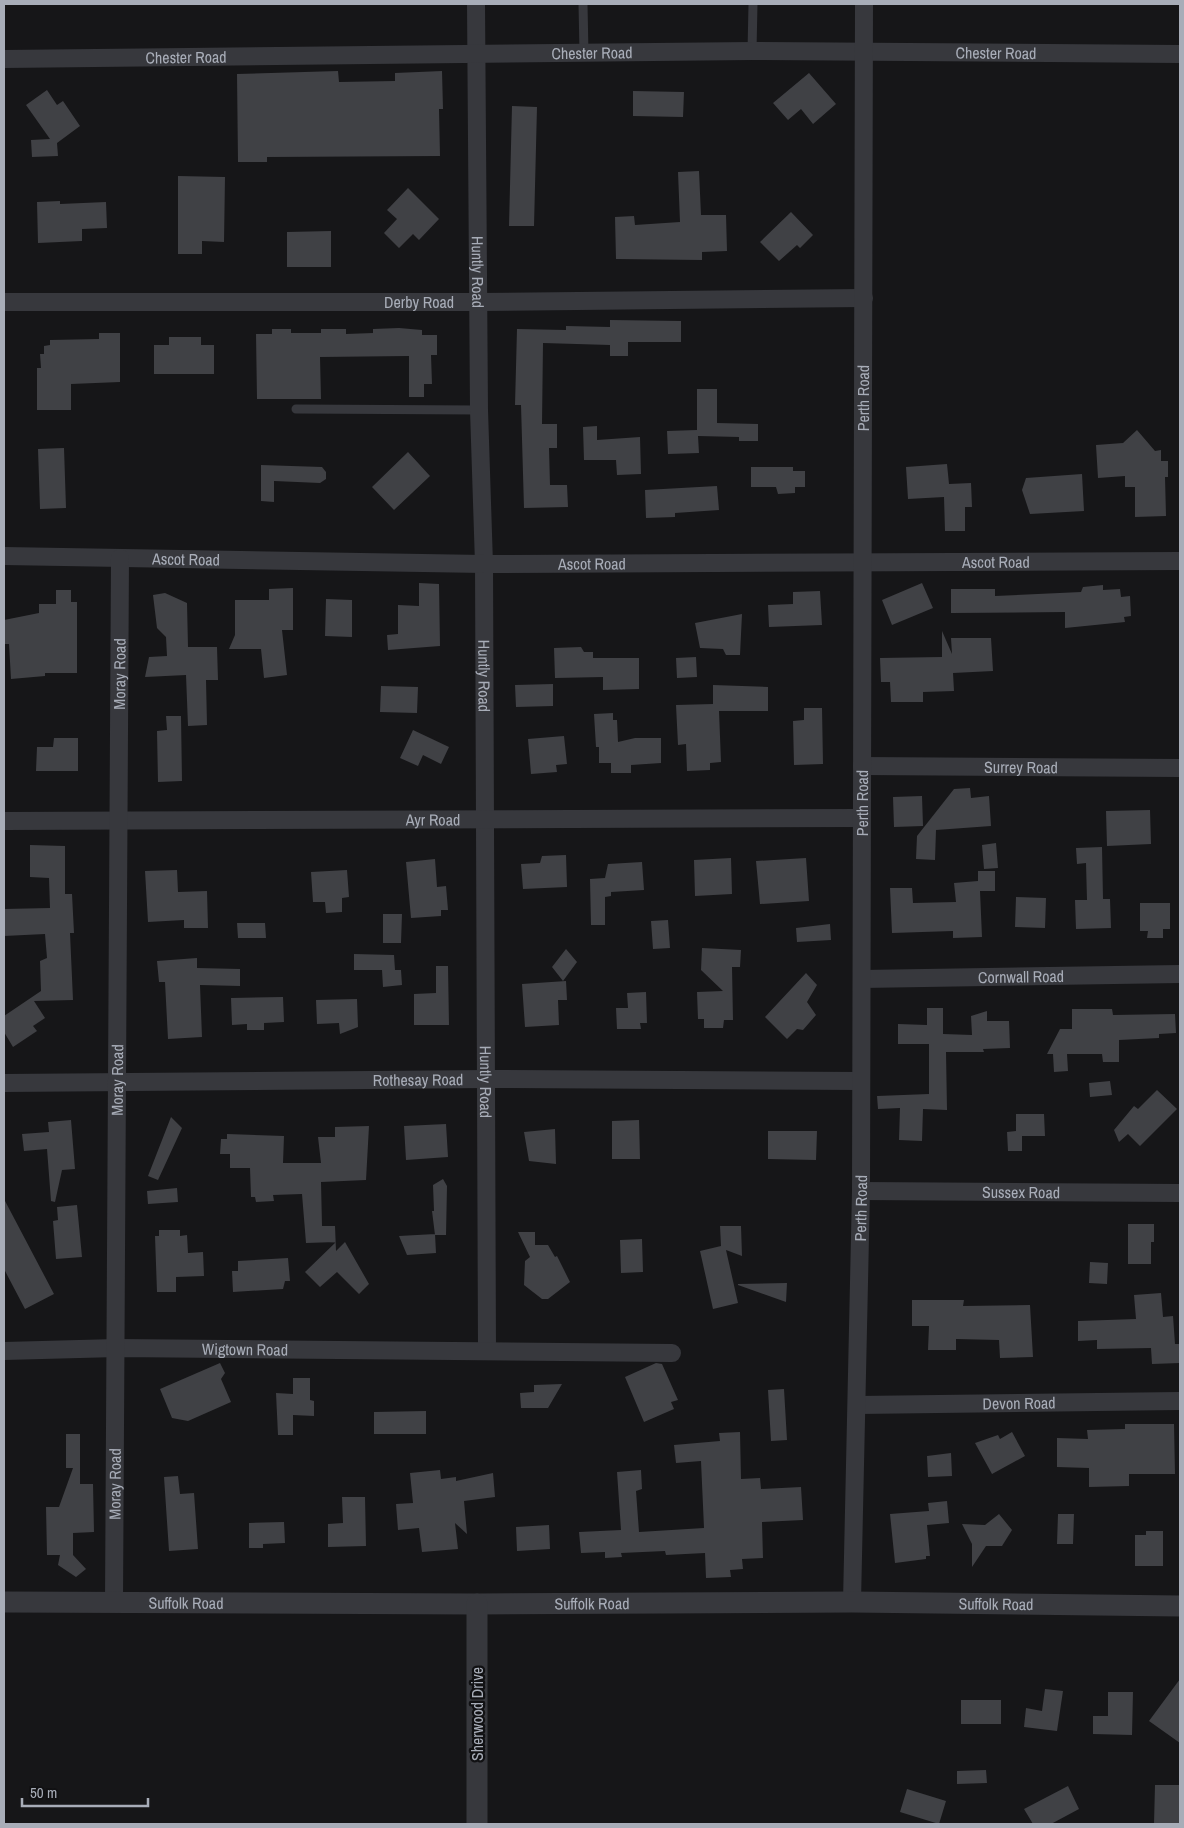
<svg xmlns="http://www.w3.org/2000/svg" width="1184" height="1828" viewBox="0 0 1184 1828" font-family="'Archivo Narrow',sans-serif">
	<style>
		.building { fill: #404145 }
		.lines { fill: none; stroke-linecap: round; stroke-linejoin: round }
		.service { stroke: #37383d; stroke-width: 9 }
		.minor { stroke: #37383d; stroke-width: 18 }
		.tertiary { stroke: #37383d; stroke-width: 21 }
		.labels { text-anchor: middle; stroke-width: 4.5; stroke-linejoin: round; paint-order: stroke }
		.street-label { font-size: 16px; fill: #a8adb8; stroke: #111113 }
	</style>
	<rect width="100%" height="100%" fill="#161618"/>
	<!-- building -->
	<path class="building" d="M338,71l1,11 56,-1v-8l47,-2 1,38h-4l1,47 -173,1v5h-29l-1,-88z
		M809,73l27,31 -23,20 -12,-15 -13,11 -15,-17z
		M47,90l10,15 6,-4 17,25 -23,17 1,13 -26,1 -1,-17 19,-1 -24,-34z
		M633,91l51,1 -1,25 -50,-1z
		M512,106l25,1 -3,119h-25z
		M699,171l2,44h25l1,36 -25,1v8l-86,-1 -1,-42 19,-1 1,9 45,-3 -2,-50z
		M178,176l47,1 -1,65 -22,-1v13h-24z
		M408,188l31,31 -20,21 -6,-6 -14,14 -15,-15 13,-14 -10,-9z
		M60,201v3l46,-2 1,26 -25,1v12l-44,2 -1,-41z
		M791,212l22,23 -13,13 -3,-3 -18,16 -19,-19z
		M331,231v36h-44v-35z
		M610,320l71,1v21h-53v14h-18v-11l-67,-2 -1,81h15v24h-8l1,37h17l1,22 -44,1 -3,-103h-6l2,-76 49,1v-4l44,1z
		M399,328l23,2v5h15v20h-6l1,29h-8v13h-15v-41l-89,1 1,42h-64l-1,-65h16v-5h19v4h30v-4h25v5l27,-1v-4z
		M99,333h21v49l-49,2v26h-34v-42h4l-1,-14h4v-8l6,-1v-5l49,-1z
		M169,337h32v8h13v29h-60v-29h15z
		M697,389h20v34l41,1v17h-19v-4l-41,-1 1,17 -31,1 -1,-23 30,-1z
		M597,426v14l43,-3 1,37 -24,1 -1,-15h-32l-1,-33z
		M1137,430l18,21 6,-1v11h7v16h-3l1,39 -31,1v-30h-10v-11l-27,2 -2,-33 27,-2z
		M64,448l2,60 -26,1 -2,-60z
		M408,452l22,24 -36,34 -22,-23z
		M947,464l2,20 22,-1 1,24h-7v24h-20l-1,-34 -36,2 -2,-32z
		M261,465l61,2 4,5v7l-6,4 -46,-2v21l-13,-1z
		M751,467h42v4h12v16h-10v6l-17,1 -2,-7h-25z
		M1082,474l2,37 -54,3 -8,-24 4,-12z
		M717,486l2,24 -44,3v4l-29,1 -1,-28z
		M419,583l20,1 1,62 -52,4 -1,-15 11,-1v-29l21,1z
		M922,583l11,25 -41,17 -10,-25z
		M1103,585v5l17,-1 1,8 9,-1 1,20 -7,1 1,5 -60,6v-16l-114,1v-24h44v7l86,-4 2,-5z
		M293,588v42h-11l5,45 -23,3 -3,-29h-32l6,-14v-35h34v-11z
		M56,590h15v12h6v71h-32v3l-34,3 -2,-35h-5v-24l35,-7v-9h17z
		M820,591l2,34 -53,2 -1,-22 25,-1v-12z
		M165,593l22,10 1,44h29l1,33h-12l1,45 -19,1 -2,-51 -41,2 4,-20 18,-1 -1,-19 -9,-9 -4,-33z
		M326,599l26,1v37l-27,-1z
		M742,614l-2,41h-14l-3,-6 -23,-1 -5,-25z
		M942,631l10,23 -1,-16h40l2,33 -40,2 1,18 -31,1v10h-32l-1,-20h-9l-1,-24 62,-1z
		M581,647l3,5h9v6h46v31l-36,1v-13l-48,1 -1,-30z
		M696,657l1,20 -20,1 -1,-20z
		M553,684v22l-37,1 -1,-22z
		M713,685l55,2v24h-49l2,51 -11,1v7l-23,1 -1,-27 -8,1 -2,-40 37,-1z
		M381,686l37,1 -1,26 -37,-1z
		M804,708h18l1,56 -29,1 -1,-44 11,-1z
		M613,713v7h4l1,22 17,-4h26v25l-30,2v8h-20v-10h-12v-16h-3l-2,-33z
		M166,716h15l1,65 -24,1 -1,-51 10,-1z
		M413,730l36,17 -8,17 -18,-9 -5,11 -18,-8z
		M564,736l3,28 -11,1 1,7 -26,2 -3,-35z
		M54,738h24v33h-42l1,-24h16z
		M970,788l1,10 18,-2 2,30 -55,4 -1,30 -19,-1 1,-23 37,-47z
		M922,796l1,30 -29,1 -1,-30z
		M1150,810l1,34 -44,2 -1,-35z
		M996,843l2,25 -14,1 -2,-24z
		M30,845l35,1v48h7l2,39h-4l3,67 -39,1 11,17 -12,8 4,5 -24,16 -9,-15v-16l37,-25 -1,-30 7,-3 -2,-24 -41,2v-27l46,-1 -1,-30 -19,-1z
		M1102,847l1,52h7l1,29 -35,1 -1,-29h12l-1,-37 -9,1 -1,-16z
		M566,855l1,32 -44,2 -2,-25 19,-1 2,-7z
		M731,858l1,36 -37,2 -1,-36z
		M806,858l3,43 -49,3 -4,-43z
		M435,859l2,28 9,-1 2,24h-7v6l-30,2 -5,-56z
		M642,862l2,28 -33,2v4l-6,1v28h-14l-1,-46 15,-1 3,-14z
		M177,870l1,22 29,-1 1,37h-24v-8l-36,2 -3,-51z
		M347,870l2,27 -7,1v14l-16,1 -1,-11h-12l-2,-30z
		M978,871h17v20h-15l2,46 -29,1v-7l-61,2 -2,-45h22l1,15 43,-1 -2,-19 24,-2z
		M1016,897l30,1 -1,30 -30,-1z
		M1140,903h30v26h-7v9h-16l1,-7h-8z
		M383,914h19l-1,29h-18z
		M668,920l2,28 -17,1 -2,-28z
		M237,923h28l1,15h-28z
		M830,924l1,16 -34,2 -1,-14z
		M702,948l39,2 -1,17h-8l1,53h-9l-1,8h-19v-9h-6l-1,-27 26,-1 -22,-21z
		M566,949l11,13 -14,19 -11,-14z
		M354,954l40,1 1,15h6l1,15 -19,2 -1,-17h-28z
		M197,958v10l43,1v17l-40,-1 2,52 -34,2 -3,-57h-6l-2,-21z
		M436,966h12l1,59h-35v-31l22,-1z
		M806,973l11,12 -10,17 9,13 -13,15 -6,-1 -10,10 -22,-22z
		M566,981l1,19h-9l1,25 -34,2 -3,-43z
		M646,992l1,31h-7l1,6h-24l-1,-21h12l-1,-15z
		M283,997l1,25 -20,1v7h-17v-6l-15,1 -1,-27z
		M357,999l1,28 -18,7 -1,-11 -22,1 -1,-24z
		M927,1008h16v26l29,1 -1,-19 16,-5v10h22l1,27 -27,1 1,3h-38l1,58 -24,-1 -1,32 -23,-1 1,-32 -22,1 -1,-13 52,-2v-50h-31v-20l29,1z
		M1072,1009h40l1,6 62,-1 1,19 -17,1v4l-40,2v22h-16l-1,-8h-35l1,17 -14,1 -1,-18h-6l13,-25h12z
		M1110,1081l2,14 -22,2 -1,-14z
		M1157,1090l20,19 -37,37 -12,-12 -9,8 -5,-12 20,-24 4,3z
		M1016,1114h28l1,22h-23v15h-14l-1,-19 9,-1z
		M171,1117l11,11 -24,52 -10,-4z
		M71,1120l4,49 -13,1 -7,32 -4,-1 -4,-52 -23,2 -2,-17 27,-2 -1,-10z
		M639,1120l1,39h-28v-38z
		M446,1124l2,33 -42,3 -2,-34z
		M369,1126l-3,54 -45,2 1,44h13l1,25 9,-9 24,42 -10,10 -22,-22 -17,15 -15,-15 31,-30 -30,1 -4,-49 -29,1 1,6 -18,1 -1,-5h-4l-1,-29h-20v-14h-10l1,-15h6v-5l57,2 -1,27h38l-3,-26h17v-10z
		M555,1129l1,35 -27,-3 -5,-29z
		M768,1131h49l-1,29 -48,-1z
		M443,1179l4,7 -1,49h-11l-3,-24h2l-1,-26z
		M177,1188l1,14 -30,2 -1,-13z
		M4,1199l50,95 -29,15 -21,-40z
		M77,1205l5,52 -26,2 -3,-38 5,-1 -1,-13z
		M1128,1224h26v18h-3v22h-23z
		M720,1226h21l1,30 -16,-6 12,53 -25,6 -13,-58 21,-5z
		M159,1230h21v6l7,-1 1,18 15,-1 1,24 -28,1v15h-19l-2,-56h4z
		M518,1232h17v13h13l7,12 2,-1 13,26 -22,17h-6l-18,-14 1,-24 5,-4z
		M435,1234l1,19 -29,2 -8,-19z
		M642,1239l1,33 -22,1 -1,-33z
		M288,1258l2,23h-5l-2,8 -50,3 -1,-21h6v-10z
		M1090,1262l18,1 -1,21 -18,-1z
		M787,1283l-1,19 -48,-17v-1z
		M1161,1293l2,24 10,-1 2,28h5v19l-28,1 -1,-16 -54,1v-9l-19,1v-20l58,-2 -2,-24z
		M912,1300h52l-1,6 67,-1 3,52 -33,1 -1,-18 -43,-1v11h-28l1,-24h-17z
		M220,1363l5,10 -4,6 10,23 -43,19 -16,-3 -12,-29z
		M656,1363l6,1 16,36 -7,2 3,7 -30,13 -19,-45z
		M293,1378h17v22l4,1v15l-21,-1v20h-15l-2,-42 17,1z
		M562,1384l-14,24h-27l-1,-15 14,-1v-7z
		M784,1389l3,51 -16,1 -3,-51z
		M426,1411v23h-52v-22z
		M1125,1424h49l1,50h-46v12l-40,1v-19l-32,-1v-29l31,1 -1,-9 38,-1z
		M740,1432l1,47 19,-1 1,11 40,-2 2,33 -41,2 1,36 -21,1 1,10 -13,1 1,7 -25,1 -1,-25 -39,2 -1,-4 -44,2 1,4 -17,1v-6l-24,1 -2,-21 42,-2 -4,-58 24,-2 1,19 -6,2 3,41 65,-4 -3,-67 -25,2 -2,-18 46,-4 -1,-8z
		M1012,1432l13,24 -33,18 -17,-31 23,-8 2,4z
		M66,1434h14v50h13l1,48 -21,1v22l13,14 -10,8 -18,-12 2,-10h-13l-1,-48h13l14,-39h-7z
		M951,1453l1,23 -24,1 -1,-21z
		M440,1470l1,9 15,-2v4l37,-8 2,24 -31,4 3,33 -12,-11 3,26 -36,3 -3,-24 -21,2 -2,-26 17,-1 -3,-30z
		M178,1476l2,18 14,-1 4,56 -29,2 -5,-74z
		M342,1497h23l1,49 -38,1v-23l15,-1z
		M947,1501l2,22 -22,2 3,31h-4v3l-31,4 -5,-49 39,-3 -1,-8z
		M999,1514l13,16 -10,16h-16l-14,21v-23l-10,-20 23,1z
		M1058,1514h16l-1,30h-16z
		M284,1522l1,21 -22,1v4h-14v-25z
		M549,1525l1,24 -33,2 -1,-24z
		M1146,1531h17v35h-28v-31h11z
		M1180,1679v64l-31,-22z
		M1045,1689l18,2 -6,40 -33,-4 2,-19 16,3z
		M1108,1692h25l-1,43 -39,-1v-18h15z
		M961,1700h40v24h-40z
		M986,1770l1,13 -30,1v-13z
		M1155,1785h25v39h-26z
		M1068,1786l11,23 -28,15h-18l-9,-15z
		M907,1789l39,12 -7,23 -39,-12z"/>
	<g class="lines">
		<!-- service -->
		<path class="service" d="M583,4l1,49
			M752,51l1,-47
			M296,409l183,1"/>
		<!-- minor -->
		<g class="minor">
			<path id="s1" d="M476,4l3,406 5,154 3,786"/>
			<path id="s2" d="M4,59l748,-8 428,3"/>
			<path id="s3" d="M4,302h474l386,-4"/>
			<path id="s4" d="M4,556l480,8 696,-3"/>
			<path id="s5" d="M862,766l318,2"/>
			<path id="s6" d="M4,821l857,-3"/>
			<path id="s7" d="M862,979l318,-5"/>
			<path id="s8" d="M4,1083l483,-4 374,2"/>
			<path id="s9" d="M861,1191l319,2"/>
			<path id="s10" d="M4,1351l113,-3 555,5"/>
			<path id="s11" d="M858,1405l322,-4"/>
			<path id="s12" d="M114,1602l6,-1044"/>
			<path id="s13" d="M852,1602l9,-411 3,-1187"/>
		</g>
		<!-- tertiary -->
		<g class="tertiary">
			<path id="s14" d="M4,1602l473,2 375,-2 328,4"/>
			<path d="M477,1604v220"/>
		</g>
	</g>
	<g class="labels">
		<!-- street labels -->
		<g class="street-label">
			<text dy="6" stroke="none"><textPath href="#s2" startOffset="588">Chester Road</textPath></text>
			<text dy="6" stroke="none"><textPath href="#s2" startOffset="992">Chester Road</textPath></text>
			<text dy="6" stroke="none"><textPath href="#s2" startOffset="182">Chester Road</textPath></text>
			<text dy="6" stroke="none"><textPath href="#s1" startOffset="268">Huntly Road</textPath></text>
			<text dy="6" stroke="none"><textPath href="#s3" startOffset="415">Derby Road</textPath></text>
			<text dy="6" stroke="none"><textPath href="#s13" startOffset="1204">Perth Road</textPath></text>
			<text dy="6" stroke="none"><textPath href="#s4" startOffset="182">Ascot Road</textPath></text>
			<text dy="6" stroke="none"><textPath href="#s4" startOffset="992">Ascot Road</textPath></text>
			<text dy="6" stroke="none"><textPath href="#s4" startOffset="588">Ascot Road</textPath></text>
			<text dy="6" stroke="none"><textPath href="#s12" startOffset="928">Moray Road</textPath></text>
			<text dy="6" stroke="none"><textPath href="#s1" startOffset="672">Huntly Road</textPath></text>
			<text dy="6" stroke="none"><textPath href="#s5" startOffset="159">Surrey Road</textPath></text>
			<text dy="6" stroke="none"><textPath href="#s13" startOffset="799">Perth Road</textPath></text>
			<text dy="6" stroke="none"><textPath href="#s6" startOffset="429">Ayr Road</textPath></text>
			<text dy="6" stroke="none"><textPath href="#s7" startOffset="159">Cornwall Road</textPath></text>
			<text dy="6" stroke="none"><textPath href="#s12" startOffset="522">Moray Road</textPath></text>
			<text dy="6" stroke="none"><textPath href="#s8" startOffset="414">Rothesay Road</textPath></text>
			<text dy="6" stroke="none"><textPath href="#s1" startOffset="1078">Huntly Road</textPath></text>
			<text dy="6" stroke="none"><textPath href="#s9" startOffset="160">Sussex Road</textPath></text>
			<text dy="6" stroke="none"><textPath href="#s13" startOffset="394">Perth Road</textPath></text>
			<text dy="6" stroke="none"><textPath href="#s10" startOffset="241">Wigtown Road</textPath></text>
			<text dy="6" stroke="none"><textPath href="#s11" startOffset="161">Devon Road</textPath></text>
			<text dy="6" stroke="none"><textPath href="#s12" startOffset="118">Moray Road</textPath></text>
			<text dy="6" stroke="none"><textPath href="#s14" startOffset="182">Suffolk Road</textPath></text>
			<text dy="6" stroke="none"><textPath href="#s14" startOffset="588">Suffolk Road</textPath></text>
			<text dy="6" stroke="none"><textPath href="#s14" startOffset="992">Suffolk Road</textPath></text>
			<text transform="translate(477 1714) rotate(-90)" y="6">Sherwood Drive</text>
		</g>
	</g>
	<!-- border -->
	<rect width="1184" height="1828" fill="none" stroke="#a8adb8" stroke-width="10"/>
	<!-- scale -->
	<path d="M22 1798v8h126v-8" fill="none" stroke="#a8adb8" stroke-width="2.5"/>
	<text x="30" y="1798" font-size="15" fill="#a8adb8" stroke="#111113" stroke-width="4" paint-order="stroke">50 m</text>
</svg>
